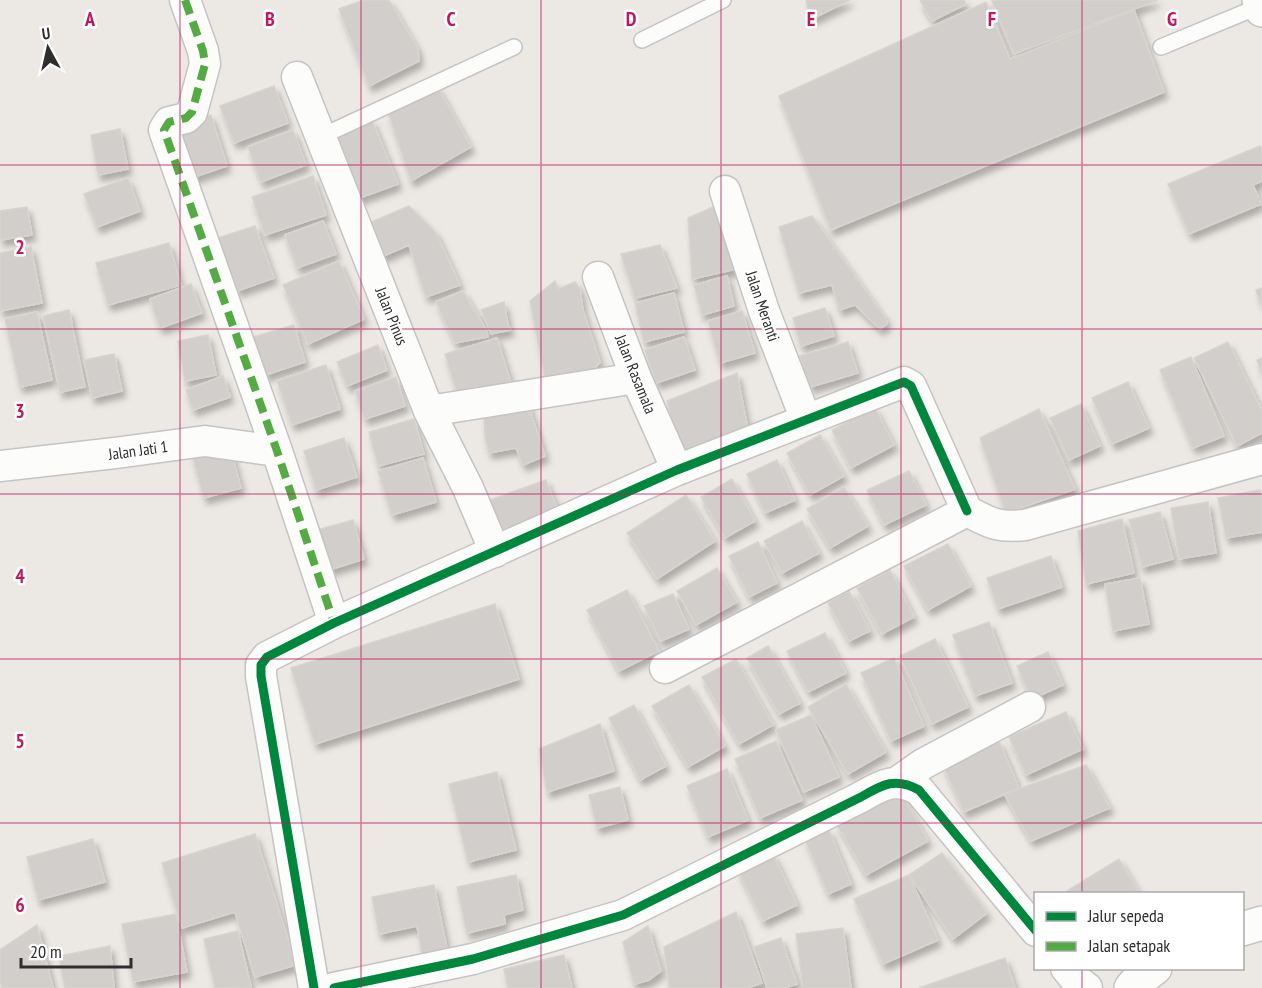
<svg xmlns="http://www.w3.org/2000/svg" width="1262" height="988" viewBox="0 0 1262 988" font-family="'PT Sans Narrow',sans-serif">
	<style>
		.building { fill: #d1cecb; stroke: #d7d4d0; stroke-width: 1.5; filter: url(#shadow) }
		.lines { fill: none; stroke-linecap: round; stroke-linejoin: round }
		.lane-casing { stroke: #c5c4c5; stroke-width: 18 }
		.street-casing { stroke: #c5c4c5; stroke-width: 33 }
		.secondary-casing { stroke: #c5c4c5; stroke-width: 36 }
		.lane { stroke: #fcfcfb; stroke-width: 15 }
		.street { stroke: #fcfcfb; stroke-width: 30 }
		.secondary { stroke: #fcfcfb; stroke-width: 33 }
		.quiet { stroke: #54ab44; stroke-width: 8; stroke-dasharray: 15 8; stroke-linecap: butt }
		.cycleway-casing { stroke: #fff; stroke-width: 13 }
		.cycleway { stroke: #00873e; stroke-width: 9 }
		.grid { fill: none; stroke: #c2185b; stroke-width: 1.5; stroke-opacity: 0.55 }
		.labels { text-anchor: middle; stroke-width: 5; stroke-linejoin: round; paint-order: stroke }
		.street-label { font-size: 16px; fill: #2e2e2e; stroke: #fff }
		.grid-label { font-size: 20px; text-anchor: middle; font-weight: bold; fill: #c2185b; stroke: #fff; stroke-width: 5; stroke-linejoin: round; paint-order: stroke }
	</style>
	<defs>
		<filter id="shadow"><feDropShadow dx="3.5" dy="6" stdDeviation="3" flood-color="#0004"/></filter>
	</defs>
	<rect width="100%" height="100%" fill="#ece8e4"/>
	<!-- building -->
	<path class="building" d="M364,0h25l29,49 1,12 -50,25 -30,-77z
		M806,0h44l-40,20z
		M920,0h44l2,4 -34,17z
		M996,0h162l-144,54 -22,-53z
		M986,2l24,57 124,-49 30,82 -333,138 -52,-134z
		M274,86l14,37 -54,20 -14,-37z
		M437,86l34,61 -60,34 -23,-69z
		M211,115l16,51 -39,13 -17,-51z
		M372,120l26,64 -44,16 -23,-64z
		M120,129l8,40 -30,6 -7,-40z
		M293,130l13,35 -45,17 -13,-35z
		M1260,146l2,4v31l-9,4 8,19 -72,30 -21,-50z
		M313,176l13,39 -61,20 -13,-38z
		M128,178l12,33 -43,16 -13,-33z
		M720,204l21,64 -49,11 -4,-61z
		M409,206l27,27 24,52 -34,12 -17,-52 -28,12 -14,-33z
		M27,207l5,28 -32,5v-29z
		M812,216l74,103 1,5 -7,5 -25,-24 -16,5 -7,-25 -33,8 -20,-66z
		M323,221l13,33 -39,14 -12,-33z
		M255,226l19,52 -37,13 -19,-53z
		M169,243l12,42 -73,20 -12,-42z
		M660,245l17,43 -42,10 -14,-44z
		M31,247l11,56 -42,8v-58z
		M339,261l25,58 -56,25 -25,-59z
		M727,276l7,30 -32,9 -8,-30z
		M555,281l3,8 17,-7 5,7 3,21 17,52 -13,16 -40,10 -17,-87z
		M191,284l11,29 -42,15 -10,-29z
		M1262,288v18l-6,-16z
		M463,291l24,40 1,6 -33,6 -19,-41z
		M674,293l10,39 -40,10 -9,-39z
		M504,302l4,23 3,5 -20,4 -10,-24z
		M825,308l9,28 -33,10 -8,-28z
		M69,310l16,77 -25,5 -17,-76z
		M742,311l13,42 -35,10 -12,-42z
		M37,312l15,68 -32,7 -15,-68z
		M294,325l11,37 -40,13 -12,-38z
		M208,335l8,40 -31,6 -7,-40z
		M684,337l11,33 -39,13 -11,-33z
		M497,338l14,45 -52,16 -14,-45z
		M848,342l10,31 -48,14 -10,-31z
		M1228,342l34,69v22l-25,13 -43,-88z
		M378,345l9,25 -40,16 -10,-24z
		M114,354l8,37 -30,7 -8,-38z
		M1191,357l33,79 -31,12 -33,-78z
		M1262,358v16l-5,-14z
		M326,365l14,44 -48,16 -15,-44z
		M737,373l11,57 -70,20 -11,-49z
		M223,376l7,21 -37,13 -7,-20z
		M396,377l9,29 -40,13 -10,-28z
		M1128,382l21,46 -37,16 -20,-46z
		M528,404l17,52 -22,9 -7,-17 -27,5 -4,-16 -1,-22z
		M1081,404l19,42 -31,14 -19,-42z
		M875,408l19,37 -43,23 -19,-38z
		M1039,409l36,80 -69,24 -26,-75z
		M414,419l10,35 -46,12 -9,-34z
		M820,435l24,41 -34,19 -23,-42z
		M344,438l13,39 -41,13 -12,-39z
		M229,444l12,44 -37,10 -12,-43z
		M423,458l13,44 -44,13 -14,-44z
		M777,460l18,40 -30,13 -18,-39z
		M909,471l17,34 -42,20 -17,-35z
		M732,479l23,42 -30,17 -24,-41z
		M546,480l10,25 -3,10 -53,16 -10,-31z
		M844,487l24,39 -38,22 -23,-39z
		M1260,490l2,11v31l-36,6 -8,-40z
		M686,495l29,46 -58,38 -30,-46z
		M1208,502l8,51 -37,6 -8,-51z
		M1160,512l13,47 -31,8 -13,-47z
		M1122,519l12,54 -48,11 -8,-53z
		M353,520l11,39 -35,11 -12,-40z
		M802,521l17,32 -37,20 -18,-32z
		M758,542l19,41 -28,14 -20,-41z
		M948,544l23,42 -43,24 -24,-44z
		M1051,556l11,31 -64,22 -11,-31z
		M717,568l20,34 -41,23 -19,-34z
		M890,570l24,47 -32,17 -25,-46z
		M1140,578l9,46 -36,7 -8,-47z
		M627,590l32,61 -40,20 -32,-61z
		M849,591l21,40 -21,10 -21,-38z
		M673,594l16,35 -28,12 -17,-35z
		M495,604l24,75 -204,65 -24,-76z
		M989,622l23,61 -37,13 -22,-61z
		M825,633l21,40 -38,19 -21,-41z
		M935,639l33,68 -36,17 -32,-68z
		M768,646l32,57 -21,11 -32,-56z
		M1048,652l15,33 -31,14 -15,-33z
		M894,658l30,68 -33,15 -30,-68z
		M736,659l37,66 -34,19 -37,-67z
		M846,684l40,68 -38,22 -40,-67z
		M689,685l36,61 -37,21 -36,-61z
		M634,705l32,61 -26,14 -31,-62z
		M1066,712l17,37 -57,26 -17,-38z
		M811,715l28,62 -35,15 -28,-62z
		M600,724l14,47 -67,21 -8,-43z
		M776,741l26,59 -42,18 -25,-59z
		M999,741l20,47 -55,24 -21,-47z
		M1086,765l24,43 -79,33 -27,-47z
		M727,769l21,51 -40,17 -21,-51z
		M497,772l19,78 -48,12 -19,-78z
		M620,787l8,33 -31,8 -8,-33z
		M899,790l29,51 -62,34 -29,-51z
		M829,830l22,54 -23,10 -23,-55z
		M255,834l41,131 -41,12 -20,-65 -53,16 -20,-65z
		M93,839l12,43 -67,18 -11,-43z
		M942,853l45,60 -34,26 -44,-64z
		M773,854l24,51 -34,16 -25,-51z
		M1119,859l21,35h-78z
		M516,875l7,35 -19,5 1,9 -38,9 -10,-46z
		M909,875l29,65 -55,24 -29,-65z
		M434,885l13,64 -25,5 -5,-28 -38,8 -7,-37z
		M736,912l26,71 -14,5h-77l-2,-1 -5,-40z
		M176,914l11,58 -54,10 -11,-58z
		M37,925l16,63h-51l-2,-7v-31z
		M648,926l13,45 -12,9 -15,4 -11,-42z
		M843,928l8,60h-48l-7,-54z
		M238,931l13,56 -36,1 -11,-49z
		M781,938l16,46 -13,4h-17l-13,-41z
		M110,946l4,42h-49l-6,-32z
		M564,955l8,33h-64l-4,-19z
		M1005,958l10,30h-96z"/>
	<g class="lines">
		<!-- lane casing -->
		<g class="lane-casing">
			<path id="lane" d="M642,40l81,-40
				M1161,47l99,-41
				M320,137l194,-90"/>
		</g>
		<!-- street casing -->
		<g class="street-casing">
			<path id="street" d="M185,0l18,51 2,13 -13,48 -6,6 -17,4 -5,8 113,321 57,172
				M297,77l132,334 39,77 27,64
				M725,191l39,120 42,109
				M598,277l38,101 41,92
				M429,411l207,-33
				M0,466l115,-13 90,-12 72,10
				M665,668l302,-157c23,12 31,17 58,14l237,-66
				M896,783l27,-19 107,-57
				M1066,968l9,11 12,9
				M314,988l-53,-312v-11l6,-8 67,-34 343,-153 227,-88 7,4 56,125
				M334,988l139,-29 150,-44 238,-118c22,-13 35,-20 58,-7l117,141"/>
		</g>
		<!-- secondary casing -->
		<g class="secondary-casing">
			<path id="secondary" d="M1259,0l3,10
				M1242,929l20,-6
				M1131,988l5,-6 19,-14"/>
		</g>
		<!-- lane -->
		<use href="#lane" class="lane"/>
		<!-- street -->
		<use href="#street" class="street"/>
		<!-- secondary -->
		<use href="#secondary" class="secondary"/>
		<!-- quiet -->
		<path class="quiet" d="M185,0l18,51 2,13 -13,48 -6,6 -17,4 -5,8 113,321 57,172"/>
		<!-- cycleway casing -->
		<g class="cycleway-casing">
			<path id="cycleway" d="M314,988l-53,-312v-11l6,-8 67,-34 343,-153 227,-88 7,4 56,125
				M334,988l139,-29 150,-44 238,-118c22,-13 35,-20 58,-7l117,141"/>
		</g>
		<!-- cycleway -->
		<use href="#cycleway" class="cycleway"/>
	</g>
	<!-- grid -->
	<path class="grid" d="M180,0v988M361,0v988M541,0v988M721,0v988M901,0v988M1082,0v894M0,165h1262M0,329h1262M0,494h1262M0,659h1262M0,823h1262M1082,968v20"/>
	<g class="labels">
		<!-- street labels -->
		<g class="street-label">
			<text transform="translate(763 306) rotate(71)" y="6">Jalan Meranti</text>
			<text transform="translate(392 316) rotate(68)" y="6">Jalan Pinus</text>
			<text transform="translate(636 374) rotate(68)" y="6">Jalan Rasamala</text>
			<text transform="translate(138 450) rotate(-8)" y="6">Jalan Jati 1</text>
		</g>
	</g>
	<g class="grid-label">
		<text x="90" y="26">A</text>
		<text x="270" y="26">B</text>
		<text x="451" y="26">C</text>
		<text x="631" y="26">D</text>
		<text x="811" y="26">E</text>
		<text x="992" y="26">F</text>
		<text x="1172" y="26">G</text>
		<text x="20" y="254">2</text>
		<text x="20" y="418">3</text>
		<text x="20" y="583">4</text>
		<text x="20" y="748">5</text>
		<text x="20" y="912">6</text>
	</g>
	<!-- legend -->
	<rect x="1034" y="892" width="210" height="78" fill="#ffffff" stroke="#ababab" stroke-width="1.5"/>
	<rect x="1046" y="912" width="30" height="9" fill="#00873e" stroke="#ababab" stroke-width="1.5"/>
	<text x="1088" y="922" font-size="18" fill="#2e2e2e">Jalur sepeda</text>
	<rect x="1046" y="942" width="30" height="9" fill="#54ab44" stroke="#ababab" stroke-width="1.5"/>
	<text x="1088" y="952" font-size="18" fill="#2e2e2e">Jalan setapak</text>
	<!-- north arrow -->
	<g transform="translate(48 48) rotate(352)" stroke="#ffffff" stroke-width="4.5" paint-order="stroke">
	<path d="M0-4.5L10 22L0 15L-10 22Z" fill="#2e2e2e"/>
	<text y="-9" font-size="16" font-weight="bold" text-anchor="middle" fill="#2e2e2e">U</text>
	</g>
	<!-- scale -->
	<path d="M21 958v9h110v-9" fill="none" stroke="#2e2e2e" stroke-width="3"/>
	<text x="30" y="958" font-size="18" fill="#2e2e2e" stroke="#ffffff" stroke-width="4.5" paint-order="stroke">20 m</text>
</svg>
